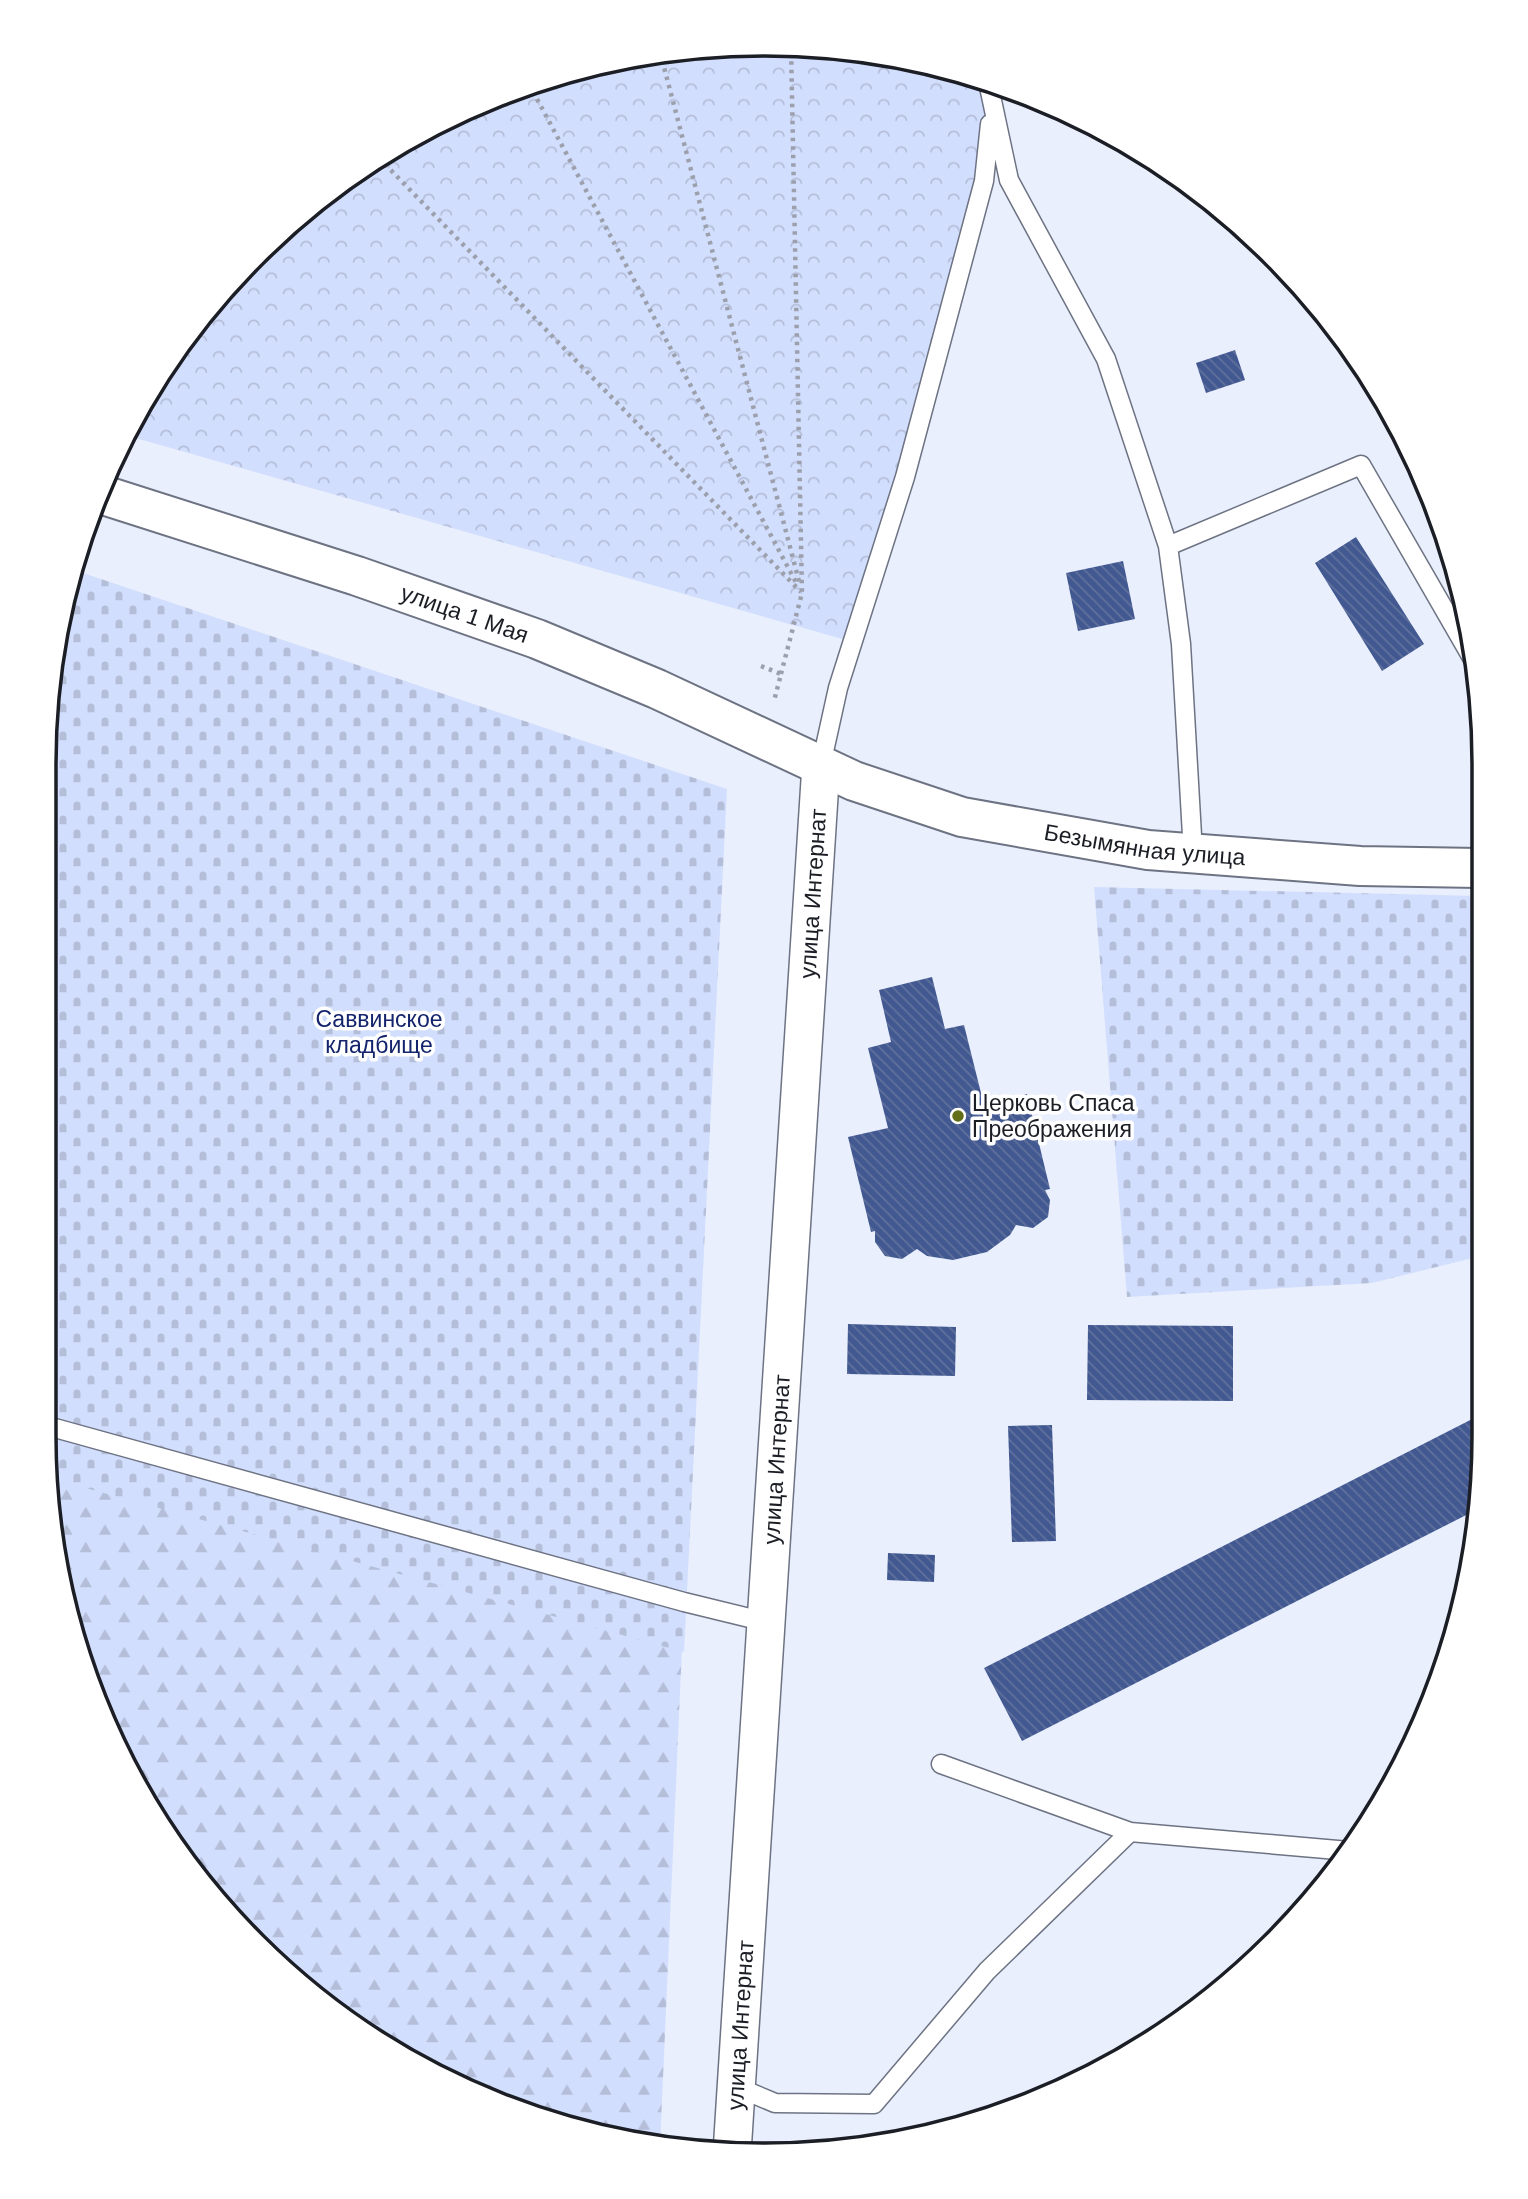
<svg xmlns="http://www.w3.org/2000/svg" width="1528" height="2199" viewBox="0 0 1528 2199" font-family="Arial,sans-serif">
	<style>
		.forest { fill: url(#forest-firs) }
		.cemetery { fill: url(#cemetery-stones) }
		.park { fill: url(#park-crowns) }
		.building { fill: url(#building-back-hatch) }
		.lines { fill: none; stroke-linecap: round; stroke-linejoin: round }
		.lane-casing { stroke: #6d7383; stroke-width: 21 }
		.street-casing { stroke: #6d7383; stroke-width: 40 }
		.secondary-casing { stroke: #6d7383; stroke-width: 42 }
		.path { stroke: #9ca0ac; stroke-width: 4.5; stroke-dasharray: 3.5 5; stroke-linecap: butt }
		.lane { stroke: #fff; stroke-width: 18 }
		.street { stroke: #fff; stroke-width: 37 }
		.secondary { stroke: #fff; stroke-width: 38 }
		.poi-dot { fill: #626e18; stroke: #fff; stroke-width: 2.5 }
		.labels { text-anchor: middle; stroke-width: 7; stroke-linejoin: round; paint-order: stroke }
		.street-label { font-size: 23px; fill: #1c1e25; stroke: #fff }
		.park-label { font-size: 23px; fill: #13246c; stroke: #fff }
		.poi-label { font-size: 23px; fill: #1c1e25; stroke: #fff; text-anchor: start }
		.rim { fill: none; stroke: #1c1e25; stroke-width: 3.5 }
	</style>
	<defs>
		<pattern id="forest-firs" width="22" height="20" patternUnits="userSpaceOnUse" patternTransform="scale(1.75)"><rect width="22" height="20" fill="#d2defd"/><path d="M5 1l3.5 6h-7zM16 11l3.5 6h-7z" fill="#b4bed9"/></pattern>
		<pattern id="cemetery-stones" width="16" height="16" patternUnits="userSpaceOnUse" patternTransform="scale(1.75)"><rect width="16" height="16" fill="#d2defd"/><path d="M2 7V4a2 2 0 0 1 4 0v3zM10 15v-3a2 2 0 0 1 4 0v3z" fill="#b4bed9"/></pattern>
		<pattern id="park-crowns" width="20" height="18" patternUnits="userSpaceOnUse" patternTransform="scale(1.75)"><rect width="20" height="18" fill="#d2defd"/><path d="M2 6a3 3 0 1 1 6 0M12 15a3 3 0 1 1 6 0" fill="none" stroke="#b4bed9"/></pattern>
		<pattern id="building-back-hatch" width="6" height="6" patternUnits="userSpaceOnUse" patternTransform="scale(1.75)"><rect width="6" height="6" fill="#425891"/><path d="M-1 5l2 2M0 0l6 6M5-1l2 2" fill="none" stroke="#60719c"/></pattern>
	</defs>
	<rect width="100%" height="100%" fill="#e9effd"/>
	<!-- forest -->
	<path class="forest" d="M74,570l610,1032 -24,544 -172,-46 -124,-66 -75,-57 -124,-142 -66,-124 -31,-89 -24,-187v-671l14,-141z"/>
	<!-- cemetery -->
	<path class="cemetery" d="M74,570l653,219 -43,863 -635,-174 -5,-43v-671l14,-141z
		M1094,887l385,9 2,360 -109,27 -245,14z"/>
	<!-- park -->
	<path class="park" d="M811,45l139,23 38,14 4,28 -8,71 -131,461 -728,-207 15,-31 53,-79 96,-102 115,-83 128,-58 138,-32z"/>
	<!-- building -->
	<path class="building" d="M1235,350l10,30 -39,13 -10,-30z
		M1356,537l68,107 -42,27 -67,-108z
		M1123,561l12,58 -57,12 -12,-58z
		M932,977l13,52 19,-4 20,80 43,-11 23,95 -5,1 5,10 -2,17 -15,11 -17,-3 -6,10 -23,17 -34,8 -26,-4 -10,-7 -15,10 -17,-3 -10,-14v-11l-4,1 -23,-95 40,-9 -20,-80 23,-6 -12,-52z
		M848,1324l108,3 -1,49 -108,-2z
		M1088,1325l145,1v75l-146,-1z
		M1482,1414l1,68 -5,27 -456,232 -38,-73z
		M1052,1425l4,116 -44,1 -4,-116z
		M888,1553l47,2 -1,27 -47,-2z"/>
	<g class="lines">
		<!-- lane casing -->
		<g class="lane-casing">
			<path id="lane" d="M988,82l21,98 97,179 62,187 13,98 12,209
				M1168,546l193,-81 117,203
				M821,765l17,-77 67,-211 79,-296 6,-57
				M44,1425l640,177 82,20
				M941,1764l189,68 219,19
				M737,2087l38,16 99,1 113,-133 143,-139"/>
		</g>
		<!-- street casing -->
		<g class="street-casing">
			<g id="street">
				<path id="s1" d="M732,2153l89,-1388"/>
			</g>
		</g>
		<!-- secondary casing -->
		<g class="secondary-casing">
			<g id="secondary">
				<path id="s2" d="M97,493l260,83 180,63 120,50 197,92 108,36 186,33 212,16 119,2"/>
			</g>
		</g>
		<!-- path -->
		<path class="path" d="M660,52l140,533
			M529,84l269,502
			M379,158l422,434
			M761,666l20,8 -7,27
			M781,674l21,-81 -11,-547"/>
		<!-- lane -->
		<use href="#lane" class="lane"/>
		<!-- street -->
		<use href="#street" class="street"/>
		<!-- secondary -->
		<use href="#secondary" class="secondary"/>
	</g>
	<!-- markers -->
	<circle class="poi-dot" cx="958" cy="1116" r="7"/>
	<g class="labels">
		<!-- street labels -->
		<g class="street-label">
			<text dy="8" stroke="none"><textPath href="#s2" startOffset="387">улица 1 Мая</textPath></text>
			<text dy="8" stroke="none"><textPath href="#s2" startOffset="1110">Безымянная улица</textPath></text>
			<text dy="8" stroke="none"><textPath href="#s1" startOffset="1262">улица Интернат</textPath></text>
			<text dy="8" stroke="none"><textPath href="#s1" startOffset="695">улица Интернат</textPath></text>
			<text dy="8" stroke="none"><textPath href="#s1" startOffset="128">улица Интернат</textPath></text>
		</g>
		<!-- park labels -->
		<g class="park-label">
			<text x="379" y="1027">Саввинское<tspan x="379" dy="26">кладбище</tspan></text>
		</g>
		<!-- poi labels -->
		<g class="poi-label">
			<text x="972" y="1111">Церковь Спаса<tspan x="972" dy="26">Преображения</tspan></text>
		</g>
	</g>
	<!-- crop -->
	<path d="M0 0H1528V2199H0ZM764 56H764A708 708 0 0 1 1472 764V1435A708 708 0 0 1 764 2143H764A708 708 0 0 1 56 1435V764A708 708 0 0 1 764 56Z" fill="#fff" fill-rule="evenodd"/>
	<path class="rim" d="M764 56H764A708 708 0 0 1 1472 764V1435A708 708 0 0 1 764 2143H764A708 708 0 0 1 56 1435V764A708 708 0 0 1 764 56Z"/>
</svg>
